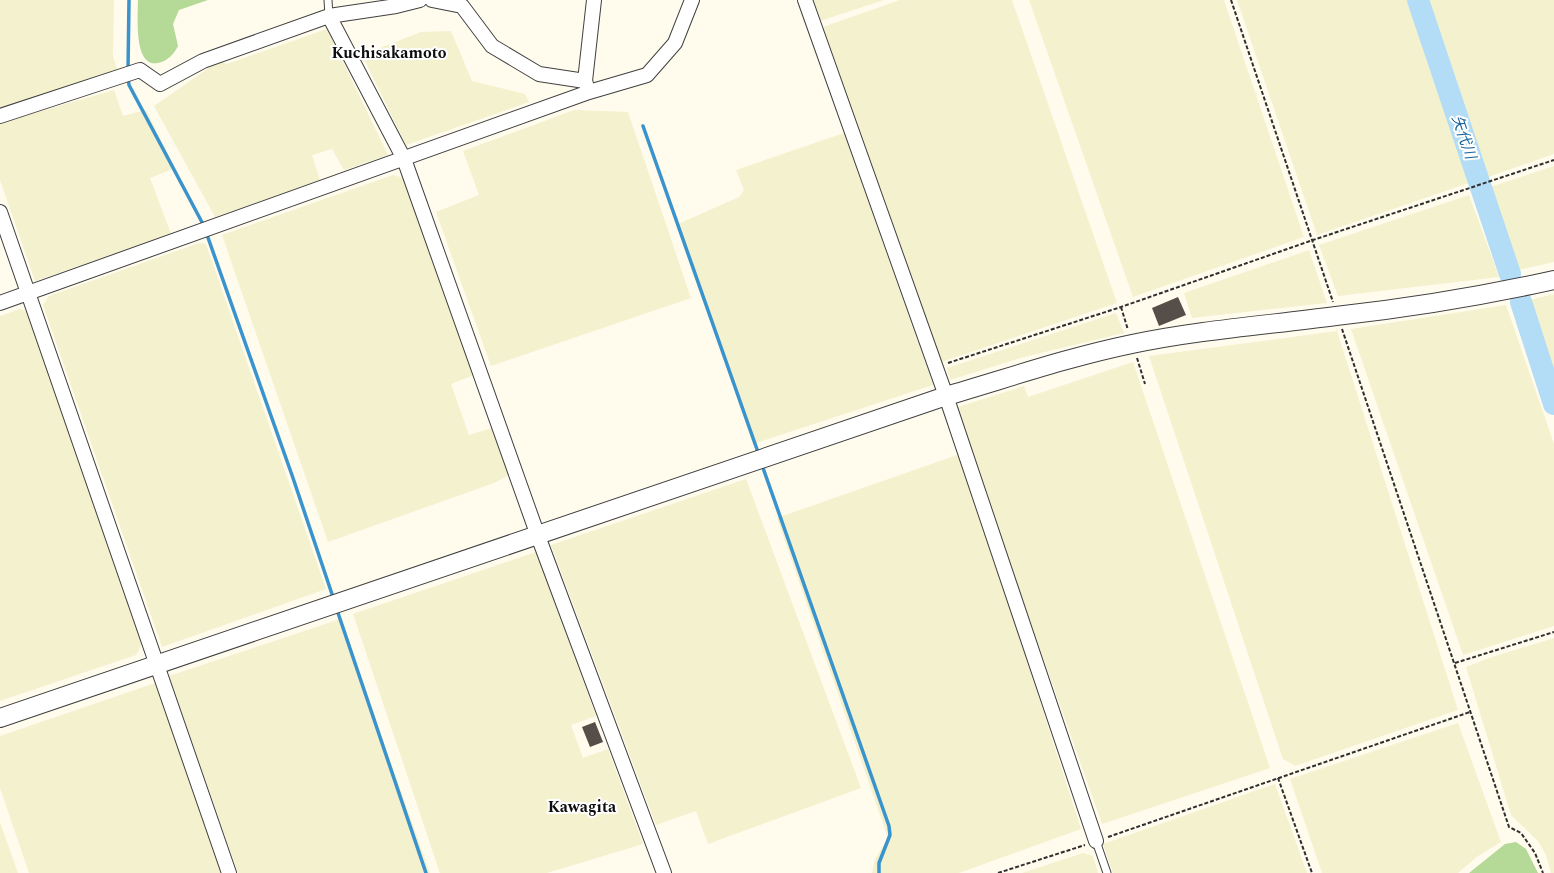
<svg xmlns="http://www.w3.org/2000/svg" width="1554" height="873" viewBox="0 0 1554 873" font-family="Spectral,'Noto Sans JP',serif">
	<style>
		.farmland { fill: #f4f1ce }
		.forest { fill: #b5d997 }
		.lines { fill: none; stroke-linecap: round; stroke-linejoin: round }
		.stream { stroke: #3a93cc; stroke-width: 3.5 }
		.river { stroke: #b3ddf6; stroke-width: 22 }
		.building { fill: #564e49 }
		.service-casing { stroke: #404040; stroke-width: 9 }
		.minor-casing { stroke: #404040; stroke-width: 16 }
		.tertiary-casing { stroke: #404040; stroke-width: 20 }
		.path { stroke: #2f2f2f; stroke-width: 2; stroke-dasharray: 4 2; stroke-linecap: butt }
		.service { stroke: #fff; stroke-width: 7 }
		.minor { stroke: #fff; stroke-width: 14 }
		.tertiary { stroke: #fff; stroke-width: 18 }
		.labels { text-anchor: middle; stroke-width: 4; stroke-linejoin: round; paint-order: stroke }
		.water-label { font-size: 15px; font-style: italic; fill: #17649e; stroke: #fff }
		.quarter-label { font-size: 16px; font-weight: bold; fill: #0d0d0d; stroke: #fff }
	</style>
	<rect width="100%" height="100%" fill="#fffbed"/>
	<!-- farmland -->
	<path class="farmland" d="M0,0h114l-1,56 5,15 -118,38z
		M812,0h72l-64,21z
		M900,0h112l105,303 -176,59 -118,-335z
		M1029,0h195l80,237 -171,60z
		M1237,0h170l62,183 -152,52z
		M1428,0h126v154l-69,24z
		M327,29l61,126 -44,15 -12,-21 -20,6 8,25 -105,37 -61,-111 65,-45 8,3z
		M451,31l21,50 53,13 4,8 -123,43 -44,-90 59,-23z
		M114,90l9,26 23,-6 29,58 -25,10 21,56 -136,47 -35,-101v-57z
		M574,110l54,2 63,186 -200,68 -55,-154 43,-17 -16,-44z
		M844,133l89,252 -180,59 -75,-220 61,-27 5,-7 -8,-20z
		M1554,166v96l-35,8 -29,-83z
		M393,175l11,3 70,197 -23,9 18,51 23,-7 17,47 -15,8 -166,59 -106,-307z
		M1469,195l30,82 -161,19 -19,-51z
		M199,243l7,1 120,345 -164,58 -119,-342 6,-9z
		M1309,250l18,53 -135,15 -8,-25z
		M1554,294v77l-24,-71z
		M1506,305l48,139v182l-91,29 -112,-326z
		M20,309l7,2 115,333 -6,11 -136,46v-385z
		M1116,313l8,20 -100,24 -74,23 -3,-12z
		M1337,331l121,379 -163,56 -12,-7 -134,-403z
		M1133,362l137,406 -168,56 -147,-416 69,-22 4,11z
		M960,454l121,375 -122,44h-87l3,-14 13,-21 -111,-320z
		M746,479l115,309 -153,56 -12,-33 -40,14 -105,-280z
		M536,552l60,164 -25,9 12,33 25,-9 35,95 -96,29h-107l-87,-259z
		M340,619l90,254h-192l-69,-197z
		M1554,638v235h-3l-5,-18 -8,-14 -27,-26 -45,-148 26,-10z
		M158,682l65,191h-194l-29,-85v-52z
		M1458,723l43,119 -23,14 -20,17h-136l-32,-94z
		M1275,784l32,89h-194l-10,-29z
		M0,822l18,51h-18z
		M1083,853l10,3 5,17h-76z"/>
	<!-- forest -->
	<path class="forest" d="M138,0h70l-29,10 -6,14 5,22c-4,8 -10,15 -20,17 -25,5 -20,-48 -20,-63z
		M1516,842l10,7 12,24h-69l36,-29z"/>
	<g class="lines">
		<!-- stream -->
		<path class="stream" d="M128,71l1,-71
			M128,77l1,8 75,141
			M643,126l116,329
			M206,232l87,246 41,122
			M762,465l127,361 1,9 -11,28v10
			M337,610l89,263"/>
		<!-- river -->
		<path class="river" d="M1418,0l92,274
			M1521,302l33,102"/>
	</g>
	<!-- building -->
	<path class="building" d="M1178,297l8,18 -27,11 -7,-18z
		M595,722l8,20 -13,5 -8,-20z"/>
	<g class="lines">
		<!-- service casing -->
		<g class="service-casing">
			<path id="service" d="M328,0l1,16
				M1096,841l11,32"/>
		</g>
		<!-- minor casing -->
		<g class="minor-casing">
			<path id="minor" d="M432,0l30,6 30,40 47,28 46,7
				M805,0l141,396 150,445
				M329,16l75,143 134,377 126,337
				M588,90l-3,-9 9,-81
				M0,116l140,-46 20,14 43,-23 126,-45 67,-10 24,-6
				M0,212l229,661
				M0,303l589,-211 58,-17 28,-32 17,-43"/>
		</g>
		<!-- tertiary casing -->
		<g class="tertiary-casing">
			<path id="tertiary" d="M0,718l946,-322c62,-18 123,-39 186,-52 67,-14 136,-19 204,-28 73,-8 146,-20 218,-36"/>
		</g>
		<!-- path -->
		<path class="path" d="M1231,0l102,302
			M1121,307l7,23
			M1342,329l167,498 12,6 14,20 8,20
			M1137,358l8,26
			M948,363l173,-56 192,-67 241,-80
			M1455,663l99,-31
			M1278,778l34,95
			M1108,837l362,-125
			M998,873l87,-28"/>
		<!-- service -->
		<use href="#service" class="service"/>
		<!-- minor -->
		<use href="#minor" class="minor"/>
		<!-- tertiary -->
		<use href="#tertiary" class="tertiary"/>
	</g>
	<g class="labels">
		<!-- water labels -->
		<g class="water-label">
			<text transform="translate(1464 137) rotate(71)" y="5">矢代川</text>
		</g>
		<!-- quarter labels -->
		<g class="quarter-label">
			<text x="389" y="58">Kuchisakamoto</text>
			<text x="582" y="812">Kawagita</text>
		</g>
	</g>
</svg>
